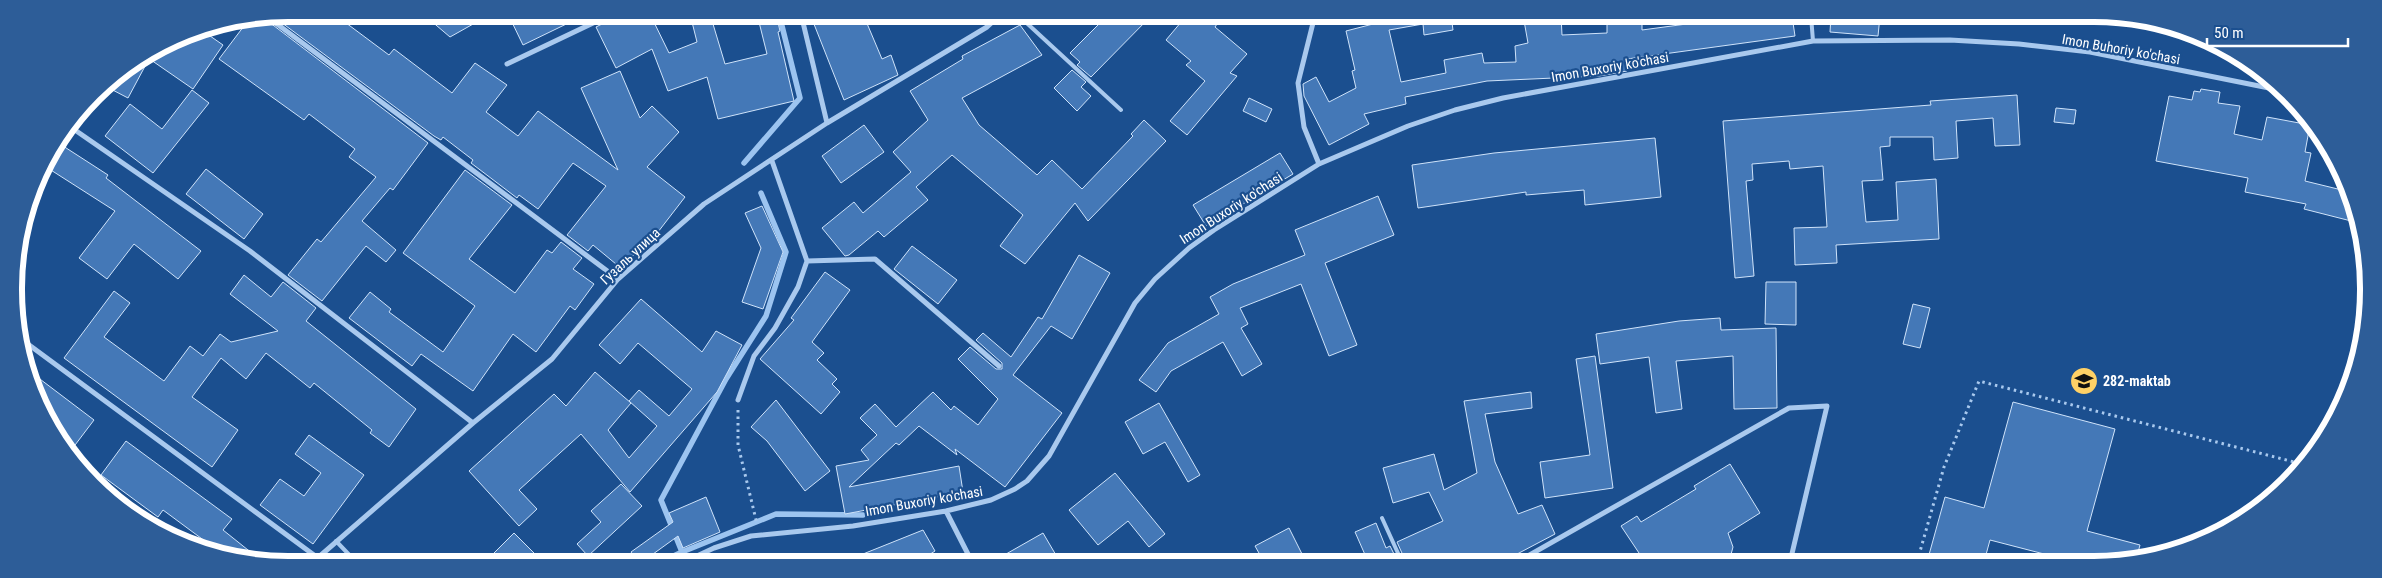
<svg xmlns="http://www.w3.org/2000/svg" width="2382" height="578" viewBox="0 0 2382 578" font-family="'Roboto Condensed',sans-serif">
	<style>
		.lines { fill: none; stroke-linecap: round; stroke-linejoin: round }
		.stream { stroke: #9cc4f0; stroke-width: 5.5 }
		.building { fill: #4478b7; stroke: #cfe3fa }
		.path { stroke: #a9c9ee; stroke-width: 3; stroke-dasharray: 2.5 4; stroke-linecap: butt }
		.service { stroke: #a9c9ee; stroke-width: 4 }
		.minor { stroke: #a9c9ee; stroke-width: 5 }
		.labels { text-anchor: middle; stroke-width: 4.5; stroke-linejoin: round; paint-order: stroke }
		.street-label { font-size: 14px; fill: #fff; stroke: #1b4f8f }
		.poi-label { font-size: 14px; font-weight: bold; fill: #fff; stroke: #1b4f8f; text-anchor: start }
		.rim { fill: none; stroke: #fff; stroke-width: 6 }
	</style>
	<rect width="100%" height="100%" fill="#1b4f8f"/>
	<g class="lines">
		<!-- stream -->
		<path class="stream" d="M744,163l56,-65 -21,-84
			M682,552l94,-38 87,1
			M661,562l21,-10 -21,-52 65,-121 40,-63 20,-64 -25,-59"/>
	</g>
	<!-- building -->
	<path class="building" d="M289,14h45l55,41 5,-6 58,44 23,-30 32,22 -21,27 32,24 20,-25 80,59 -37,-82 39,-17 20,47 12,-12 27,26 -32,35 38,30 -27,35 -3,-3 -33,40 -29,-24 -5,6 -21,-16 39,-49 -33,-23 -35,46 -19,-14 -2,3 -46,-35 2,-3 -30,-23 -2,3 -7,-4 -160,-119z
		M423,14h68l-41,23z
		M508,14h79l-64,31z
		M616,14h34l19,39 28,-11 -7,-28h20l15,50 42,-10 -10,-40h19l4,17 -2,1 16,69 -76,18 -11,-42 -39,14 -16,-42 -36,19 -20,-41 18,-9z
		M810,14h53l19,45 9,-4 7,20 -54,25z
		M1091,15h61l-61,62 -14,-12 3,-3 -10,-9 30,-30z
		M1187,15h36l-8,12 32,27 -17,19 7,3 -50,59 -17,-14 35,-40 -19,-16 5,-4 -25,-21z
		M1371,15h80l2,15 -29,5 -1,-11 -34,6 12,52 45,-9 -2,-13 38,-7 2,10 32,-1 -1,-16 13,-3 -5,-28h38l1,20 45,-2v-18l35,1v14l52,-7 -1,-7h99l3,20 -168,23v12l-28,5 -112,5 -82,16 1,7 -42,10 5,10 -40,21 -25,-49 -1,-12 13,-7 13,25 27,-14 -4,-17 3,-1 -9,-39 27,-7z
		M1831,16h49l-2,20 -48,-4z
		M265,19l163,124 -35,47 -3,-2 -28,33 34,29 -10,12 -20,-16 -44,55 -34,-26 29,-36 4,3 55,-65 -27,-20 6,-8 -46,-35 -5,6 -85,-61 28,-37z
		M1020,25l22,30 -80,43 17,27 58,50 15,-15 30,29 51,-53 -2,-2 13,-14 22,21 -78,80 -13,-18 -50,61 -25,-18 23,-31 -71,-60 -36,32 12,13 -44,37 -6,-6 -29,24 -4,1 -23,-28 32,-26 9,11 48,-41 -18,-20 35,-32 -18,-29 53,-32 -1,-3z
		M203,31l20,14 -30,44 -42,-29 6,-9 27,-16z
		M151,55l-23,43 -23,-12 2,-4z
		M1072,70l14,12 -5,5 10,9 -14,15 -23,-23z
		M2201,89l19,3 -2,11 22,3 -6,28 28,6 5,-23 43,8 -5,27 6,1 -6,28 41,10 13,32 -55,-14 2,-5 -61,-12 3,-14 -92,-17 13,-65 23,4 2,-9 6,1z
		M192,90l17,13 -56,70 -48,-37 25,-32 32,25z
		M2017,95l3,50 -25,1 -2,-28 -37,3 2,37 -24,2 -1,-23h-43v9l-10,1 3,33 -21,1 4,41 32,-2 -2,-38 40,-3 3,60 -103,6 1,18 -42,2 -1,-37 33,-1 -4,-61 -33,3 -1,-8 -37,3 1,16 -7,1 8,95 -19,2 -12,-157 208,-16 -1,-4z
		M1249,98l23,11 -6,13 -23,-11z
		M2056,108l20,2 -2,14 -20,-2z
		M864,125l20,27 -43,31 -19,-27z
		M1655,138l6,59 -76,8 -1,-15 -58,5v-3l-108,16 -6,-43 82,-12z
		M60,144l48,31 -2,3 95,73 -23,28 -44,-35 -27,35 -28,-21 36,-47 -72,-46z
		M1280,153l13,21 -87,52 -13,-21z
		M206,169l57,45 -19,25 -58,-45z
		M465,170l47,35 -43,54 46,34 32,-43 5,3 9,-11 21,16 -9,11 21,15 -19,26 -5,-4 -34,46 -23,-18 -40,57 -52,-37 -9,12 -63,-48 21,-26 21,17 -2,3 54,40 32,-46 -72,-53z
		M1378,196l16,39 -69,28 32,82 -28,11 -28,-72 -61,24 8,16 -7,4 21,36 -20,12 -19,-34 -52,29 -15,21 -17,-12 29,-37 51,-29 -9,-17 23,-13 72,-29 -10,-25z
		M762,206l21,46 -20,57 -21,-7 19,-54 -16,-35z
		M912,246l45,34 -19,24 -44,-35z
		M1079,255l31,18 -38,66 -21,-13 -38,49 49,38 -57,74 -50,-38 2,6 -38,-29 -20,19 -3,-2 -47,44 110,-21 4,26 -118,22 -9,-48 33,-6 -8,-10 16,-15 -17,-17 15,-14 21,23 37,-35 18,18 3,-4 24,19 20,-26 -40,-40 12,-12 26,22h6v-6l-26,-23 7,-7 28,24 27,-40 4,2z
		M825,272l25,18 -38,52 12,11 -7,7 20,19 -5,5 8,8 -19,22 -61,-55 34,-39 -3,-2z
		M244,275l27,22 12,-15 33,26 -10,13 110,88 -27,38 -19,-14 2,-3 -58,-47 -4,5 -44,-35 -20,26 -25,-21 -29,39 46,33 -26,37 -148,-109 50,-67 16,12 -26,34 60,44 26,-35 13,10 17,-22 11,8 47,-11 -48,-37z
		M1766,282h30v43l-31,-1z
		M641,299l61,53 14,-21 26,14 -25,47 -87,100 -49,-58 -62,56 18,19 -18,17 -50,-55 85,-77 12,12 29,-34 36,31 -23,27 21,28 28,-32 -28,-25 10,-11 30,26 23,-27 -54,-46 -18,21 -21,-19z
		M1913,304l17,4 -10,40 -17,-4z
		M1720,318l1,12 55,-2 1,80 -43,1 -1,-53 -57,5 6,48 -26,4 -7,-56 -49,7 -4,-30 83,-13z
		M1595,356l18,132 -68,10 -5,-36 50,-7 -14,-96z
		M28,370l66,50 -25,33 -12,-24z
		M1531,392l1,16 -47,6 10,48 23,52 24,-9 13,29 -53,28h-37l-3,-5 -10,5h-46l-9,-20 46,-21 -14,-29 -36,11 -10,-35 51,-14 10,36 33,-17 -13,-72z
		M776,400l54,71 -25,20 -38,-50 -16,-14z
		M2013,402l102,27 -28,102 53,14 -4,15 -7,2h-54l-85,-22 -6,22h-57l18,-65 39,11z
		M1159,403l41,72 -12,7 -23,-40 -22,12 -18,-32z
		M309,435l55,40 -51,69 -53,-39 20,-26 24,17 17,-23 -26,-19z
		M126,441l106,78 -9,11 40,32h-10l-36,-12 -54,-40 -5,7 -57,-42z
		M1730,464l30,49 -32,20 5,14 -4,15h-84l-24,-36 16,-10 4,6 55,-33 -2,-3z
		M1115,473l50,61 -16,13 -21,-26 -30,24 -29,-35z
		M621,484l21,22 -54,50 -11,-12 24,-22 -10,-11z
		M706,497l14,35 -37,16 -5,-12 -36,26h-4l-7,-10 42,-30 -4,-9z
		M1376,523l10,25 4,-2 8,16h-43l11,-5 -11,-25z
		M1289,528l17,34h-42l-9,-16z
		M923,530l12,21 -17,11h-75z
		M514,533l29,29h-58z
		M1043,533l17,29h-68z"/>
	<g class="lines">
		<!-- path -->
		<path class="path" d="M738,410v35l19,79
			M1917,562l27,-95 35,-86 323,83"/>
		<!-- service -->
		<path class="service" d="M1018,15l103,95
			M1811,16l2,25
			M1382,518l20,44
			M336,541l20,21"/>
		<!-- minor -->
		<path class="minor" d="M801,14l26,109
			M1315,15l-17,68 6,44 15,37
			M269,18l349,261
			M507,64l105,-50
			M72,128l178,123 223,172
			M807,261l68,-2 124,107
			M21,339l297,219
			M738,400l16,-44 21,-28 23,-41 9,-26 -35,-100
			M946,511l26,51
			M313,562l160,-139 79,-64 66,-80 86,-75 123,-81 160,-96 13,-12
			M684,562l30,-14 37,-12 102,-10 93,-15 45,-11 24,-11 12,-8 22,-25 86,-153 20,-24 34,-31 25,-18 105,-66 89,-38 47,-16 48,-12 310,-57 137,-1 69,4 71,8 184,37
			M1517,562l272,-154 38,-2 -37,156"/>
	</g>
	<!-- icons -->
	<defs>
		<g id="school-disc" transform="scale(1.4375)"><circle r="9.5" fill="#ffd166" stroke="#1b4f8f"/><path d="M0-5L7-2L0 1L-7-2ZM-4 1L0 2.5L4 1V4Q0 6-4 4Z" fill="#111"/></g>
	</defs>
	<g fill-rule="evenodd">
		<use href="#school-disc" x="2084" y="381"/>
	</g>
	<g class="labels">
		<!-- street labels -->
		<g class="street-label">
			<text transform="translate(2121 49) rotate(10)" y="5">Imon Buhoriy ko'chasi</text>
			<text transform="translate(1610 67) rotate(-10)" y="5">Imon Buxoriy ko'chasi</text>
			<text transform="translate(1231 208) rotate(-33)" y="5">Imon Buxoriy ko'chasi</text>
			<text transform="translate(630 256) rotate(-43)" y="5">Гузаль улица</text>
			<text transform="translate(924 501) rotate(-10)" y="5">Imon Buxoriy ko'chasi</text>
		</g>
		<!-- poi labels -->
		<g class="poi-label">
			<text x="2103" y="386">282-maktab</text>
		</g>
	</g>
	<!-- crop -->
	<path d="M0 0H2382V578H0ZM288 22H2094A266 266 0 0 1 2360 288V290A266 266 0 0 1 2094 556H288A266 266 0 0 1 22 290V288A266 266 0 0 1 288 22Z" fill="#2d5d98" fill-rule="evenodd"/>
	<path class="rim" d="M288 22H2094A266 266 0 0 1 2360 288V290A266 266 0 0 1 2094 556H288A266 266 0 0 1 22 290V288A266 266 0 0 1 288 22Z"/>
	<!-- scale -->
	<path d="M2207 38v8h141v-8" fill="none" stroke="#ffffff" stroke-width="2.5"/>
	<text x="2214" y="38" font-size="15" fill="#ffffff" stroke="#1b4f8f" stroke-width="4" paint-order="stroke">50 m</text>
</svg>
